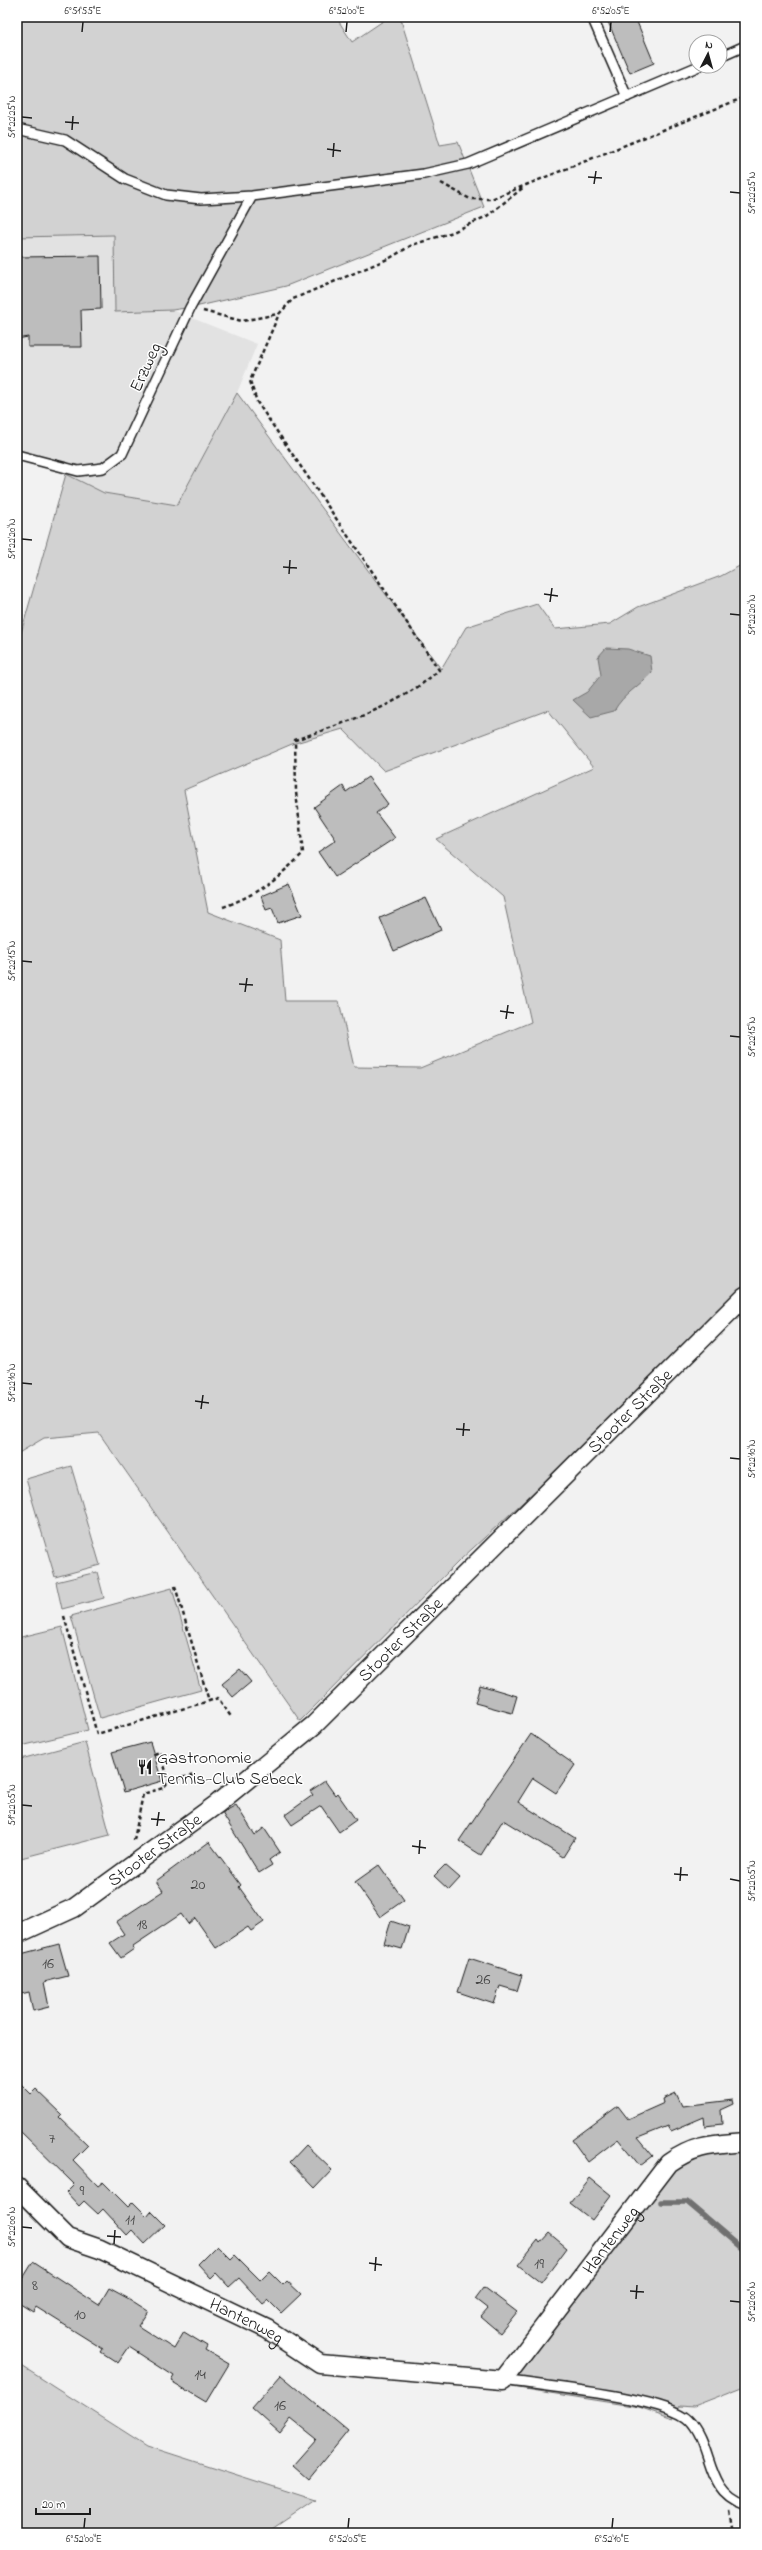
<svg xmlns="http://www.w3.org/2000/svg" width="762" height="2550" viewBox="0 0 762 2550" font-family="'Indie Flower',sans-serif">
	<style>
		.built { fill: #e2e2e2 }
		.green { fill: #d2d2d2; stroke: #777; fill-rule: evenodd }
		.water { fill: #a8a8a8; stroke: #707070 }
		.lines { fill: none; stroke-linecap: round; stroke-linejoin: round }
		.stream { stroke: #707070; stroke-width: 5.5 }
		.building { fill: #bdbdbd; stroke: #1c1c1c }
		.service-casing { stroke: #1c1c1c; stroke-width: 12 }
		.minor-casing { stroke: #1c1c1c; stroke-width: 21 }
		.path { stroke: #1c1c1c; stroke-width: 2.5; stroke-dasharray: 4 3; stroke-linecap: butt }
		.service { stroke: #fff; stroke-width: 9 }
		.minor { stroke: #fff; stroke-width: 18 }
		.ticks { fill: none; stroke: #1c1c1c; stroke-width: 1.5 }
		.labels { text-anchor: middle; stroke-width: 3; stroke-linejoin: round; paint-order: stroke }
		.number-label { font-size: 16px; fill: #444 }
		.street-label { font-size: 18px; fill: #1c1c1c; stroke: #fff }
		.poi-label { font-size: 18px; fill: #1c1c1c; stroke: #fff; text-anchor: start }
		.neatline { fill: none; stroke: #1c1c1c; stroke-width: 1.5 }
		.ticks-label { font-size: 10px; text-anchor: middle; fill: #1c1c1c }
	</style>
	<rect width="100%" height="100%" fill="#f2f2f2"/>
	<filter id="ink" filterUnits="userSpaceOnUse"><feTurbulence type="fractalNoise" baseFrequency=".025" numOctaves="2"/><feDisplacementMap in="SourceGraphic" scale="8" xChannelSelector="R" yChannelSelector="G"/><feConvolveMatrix kernelMatrix="1 2 1 2 8 2 1 2 1" color-interpolation-filters="sRGB"/></filter>
	<g filter="url(#ink)">
		<!-- built -->
		<path class="built" d="M114,235l1,77 57,-2 85,34 -20,49 -60,112 -73,-12 -38,-19 -49,-14v-223z"/>
		<!-- green -->
		<path class="green" d="M17,17h319l16,25 37,-25h11l40,128 18,-3 26,65 -198,79 -87,20 -27,4 -57,2 -1,-77 -97,2z
			M237,393l204,276 25,-42 71,-23 18,25 55,-5 28,-17 83,-31 24,-13v735l-285,262 -160,161 -201,-288 -55,5 -27,16v-807l49,-173 38,19 73,12zM548,710l46,57 -158,72 67,58 28,125 -111,46 -66,-1 -15,-66h-54l-5,-61 -72,-28 -24,-122 108,-46 51,-15 41,42z
			M71,1466l29,99 -45,12 -29,-98z
			M97,1572l7,26 -42,11 -6,-27z
			M172,1588l29,102 -101,28 -29,-102z
			M62,1627l26,103 -71,17v-109z
			M85,1742l25,93 -93,24v-99z
			M745,2149v237l-51,20 -13,-1 -8,14 -34,-12 -140,-22 183,-224 14,-7z
			M17,2363l130,83 168,54 -49,33h-249z"/>
		<!-- water -->
		<path class="water" d="M606,648l22,1 22,7 2,16c-12,14 -29,22 -38,39l-23,6 -18,-17 14,-8 14,-17 -3,-18z"/>
		<g class="lines">
			<!-- stream -->
			<path class="stream" d="M661,2202h26l58,49"/>
		</g>
		<!-- building -->
		<path class="building" d="M606,17h29l19,46 -24,10z
			M100,256l1,53 -20,1 1,37h-54v-10l-11,2v-82z
			M368,777l20,27 -12,9 19,25 -60,39 -17,-25 18,-12 -22,-33 29,-21 3,6z
			M289,884l13,31 -24,8 -6,-15 -6,2 -5,-14z
			M426,898l15,32 -47,21 -14,-33z
			M240,1669l11,13 -18,15 -11,-13z
			M480,1685l37,11 -5,17 -37,-10z
			M531,1734l44,31 -19,28 -23,-15 -15,24 57,36 -12,19 -60,-37 -22,35 -22,-14z
			M150,1742l12,39 -38,11 -12,-40z
			M325,1781l10,14 2,-2 19,27 -17,12 -18,-26 -29,19 -7,-10 28,-20 -3,-4z
			M236,1805l19,30 9,-7 16,24 -11,8 3,5 -13,8 -37,-60z
			M209,1842l32,43 -2,2 25,35 -13,9 -3,-4 -32,21 -21,-30 -7,6 -7,-10 -48,32 1,3 -13,9 -11,-15 14,-9 -8,-12 47,-31 -7,-10z
			M379,1865l25,35 -24,17 -25,-35z
			M445,1865l15,13 -11,12 -15,-14z
			M391,1921l18,6 -7,22 -18,-5z
			M59,1944l9,32 -24,6 5,25 -16,4 -4,-19 -8,2v-3l-4,1v-37z
			M469,1958l53,17 -5,16 -17,-5 -6,18 -36,-12z
			M17,2080l14,14 5,-5 26,25 -3,3 29,28 -15,15 25,26 5,-4 25,25 5,-5 14,14 4,-5 14,14 -20,19 -13,-14 -5,5 -24,-26 -5,5 -14,-13 -5,5 -13,-14 8,-8 -57,-56z
			M676,2093l6,13 51,-6 1,4 -13,6 1,14 -17,2 -1,-9 -33,14 -3,-5 -30,12 15,18 -13,10 -22,-27 -30,23 -16,-22 46,-34 10,13 36,-16 -1,-4z
			M306,2145l26,25 -17,18 -25,-26z
			M590,2178l21,17 -19,25 -22,-17z
			M549,2233l18,15 -26,35 -23,-18 20,-25 2,3z
			M217,2245l14,14 4,-4 25,25 9,-9 14,14 4,-4 14,13 -20,19 -13,-13 -5,4 -24,-26 -10,9 -13,-14 -5,5 -13,-14z
			M33,2262l66,43 10,-17 22,12 17,11 -10,15 36,23 10,-17 23,14 -2,4 24,14 -23,38 -35,-21 3,-5 -45,-29 -11,16 -17,-11 2,-3 -67,-42 -3,5 -16,-10v-14z
			M484,2287l33,25 -17,21 -19,-16 7,-8 -13,-10z
			M281,2375l67,56 -39,48 -16,-14 23,-26 -25,-20 -11,14 -28,-25z"/>
		<g class="lines">
			<!-- service casing -->
			<g class="service-casing">
				<path id="service" d="M592,17l35,80
					M720,57l25,-11
					M17,129l48,11 60,39 41,16 35,4 51,-3 172,-22 44,-10 231,-98
					M17,455l61,16 25,-3 19,-14 68,-146 62,-112
					M503,2380c37,6 163,17 186,40 25,25 15,71 56,85"/>
			</g>
			<!-- minor casing -->
			<g class="minor-casing">
				<g id="minor">
					<path id="s1" d="M17,1934l57,-26 143,-104 97,-79 431,-429"/>
					<path id="s2" d="M17,2187l51,51 32,11 167,80 53,35 183,16 166,-217c27,-19 44,-18 76,-21"/>
				</g>
			</g>
			<!-- path -->
			<path class="path" d="M441,183l29,16h21l254,-102
				M203,311l39,10 36,-7
				M223,907c32,-11 57,-30 80,-54l-7,-61 -1,-52c51,-18 103,-33 144,-70l-182,-268 -7,-21 29,-67 14,-15 97,-41 22,-13 41,-13 34,-16 37,-29
				M175,1586l34,115 9,-3 14,20
				M64,1616l33,118 112,-33
				M154,1754l6,-2 9,29
				M134,1840l9,-46 20,-6 6,-7 25,-6
				M729,2512l4,21"/>
			<!-- service -->
			<use href="#service" class="service"/>
			<!-- minor -->
			<use href="#minor" class="minor"/>
		</g>
	</g>
	<!-- ticks -->
	<path class="ticks" d="M82,32l1,-10M346,32l1,-10M610,32l1,-10M22,117l10,1M65,122l14,1M72,130l1,-14M327,149l14,2M333,157l1,-14M588,177l14,1M594,184l2,-13M730,192l10,1M22,539l10,1M283,567l14,1M289,574l1,-14M544,594l14,2M550,602l2,-14M730,614l10,1M22,961l10,1M239,984l14,1M245,992l2,-14M500,1011l14,2M506,1019l2,-14M730,1036l10,1M22,1383l10,1M195,1401l14,2M201,1409l2,-14M456,1429l14,1M463,1436l1,-13M730,1458l10,1M22,1805l10,1M151,1819l14,1M157,1826l2,-14M412,1846l14,2M419,1854l1,-14M674,1874l14,1M730,1879l10,2M680,1881l1,-14M22,2227l10,1M107,2236l14,1M114,2244l1,-14M369,2263l13,2M375,2271l1,-14M630,2291l14,1M636,2299l1,-14M730,2301l10,1M84,2528l1,-10M348,2528l1,-10M612,2528l1,-10"/>
	<!-- icons -->
	<defs>
		<g id="restaurant-bare" transform="scale(1.2)"><path d="M-5-6h1v4h1v-4h1v4h1v-4h1v5L-1.5 .5V6h-2V.5L-5-1ZM5-6V6H3V1.5H1.5Q1.5-4 5-6Z" fill="#1c1c1c" stroke="#fff" stroke-width="2.5" paint-order="stroke"/></g>
	</defs>
	<g fill-rule="evenodd">
		<use href="#restaurant-bare" x="145" y="1767"/>
	</g>
	<g class="labels">
		<!-- number labels -->
		<g class="number-label">
			<text x="198" y="1889">20</text>
			<text x="142" y="1929">18</text>
			<text x="48" y="1968">16</text>
			<text x="483" y="1984">26</text>
			<text x="52" y="2143">7</text>
			<text x="82" y="2195">9</text>
			<text x="130" y="2224">11</text>
			<text x="539" y="2268">19</text>
			<text x="35" y="2290">8</text>
			<text x="80" y="2319">10</text>
			<text x="200" y="2379">14</text>
			<text x="280" y="2410">16</text>
		</g>
		<!-- street labels -->
		<g class="street-label">
			<text transform="translate(145 367) rotate(-65)" y="6">Erzweg</text>
			<text dy="6" stroke="none"><textPath href="#s1" startOffset="810">Stooter Straße</textPath></text>
			<text dy="6" stroke="none"><textPath href="#s1" startOffset="486">Stooter Straße</textPath></text>
			<text dy="6" stroke="none"><textPath href="#s1" startOffset="162">Stooter Straße</textPath></text>
			<text dy="6" stroke="none"><textPath href="#s2" startOffset="715">Hantenweg</textPath></text>
			<text dy="6" stroke="none"><textPath href="#s2" startOffset="269">Hantenweg</textPath></text>
		</g>
		<!-- poi labels -->
		<g class="poi-label">
			<text x="157" y="1763">Gastronomie<tspan x="157" dy="21">Tennis-Club Sebeck</tspan></text>
		</g>
	</g>
	<!-- margin -->
	<rect width="762" height="2550" fill="none" stroke="#fff" stroke-width="44"/>
	<!-- north arrow -->
	<g transform="translate(708 54) rotate(6)"><circle r="19" fill="#ffffff" stroke="#a4a4a4"/>
	<path d="M0-3L7 15L0 10L-7 15Z" fill="#1c1c1c"/>
	<text y="-6" font-size="11" font-weight="bold" text-anchor="middle" fill="#1c1c1c">N</text>
	</g>
	<!-- scale -->
	<path d="M36 2508v6h54v-6" fill="none" stroke="#1c1c1c" stroke-width="2"/>
	<text x="42" y="2508" font-size="12" fill="#1c1c1c" stroke="#ffffff" stroke-width="3" paint-order="stroke">20 m</text>
	<rect x="22" y="22" width="718" height="2506" class="neatline"/>
	<g class="ticks-label">
		<text x="83" y="14">6°51'55"E</text>
		<text x="347" y="14">6°52'00"E</text>
		<text x="611" y="14">6°52'05"E</text>
		<text transform="translate(11 117) rotate(-90)" y="4">51°22'25"N</text>
		<text transform="translate(751 193) rotate(-90)" y="4">51°22'25"N</text>
		<text transform="translate(11 539) rotate(-90)" y="4">51°22'20"N</text>
		<text transform="translate(751 615) rotate(-90)" y="4">51°22'20"N</text>
		<text transform="translate(11 961) rotate(-90)" y="4">51°22'15"N</text>
		<text transform="translate(751 1037) rotate(-90)" y="4">51°22'15"N</text>
		<text transform="translate(11 1383) rotate(-90)" y="4">51°22'10"N</text>
		<text transform="translate(751 1459) rotate(-90)" y="4">51°22'10"N</text>
		<text transform="translate(11 1805) rotate(-90)" y="4">51°22'05"N</text>
		<text transform="translate(751 1881) rotate(-90)" y="4">51°22'05"N</text>
		<text transform="translate(11 2227) rotate(-90)" y="4">51°22'00"N</text>
		<text transform="translate(751 2302) rotate(-90)" y="4">51°22'00"N</text>
		<text x="84" y="2542">6°52'00"E</text>
		<text x="348" y="2542">6°52'05"E</text>
		<text x="612" y="2542">6°52'10"E</text>
	</g>
</svg>
